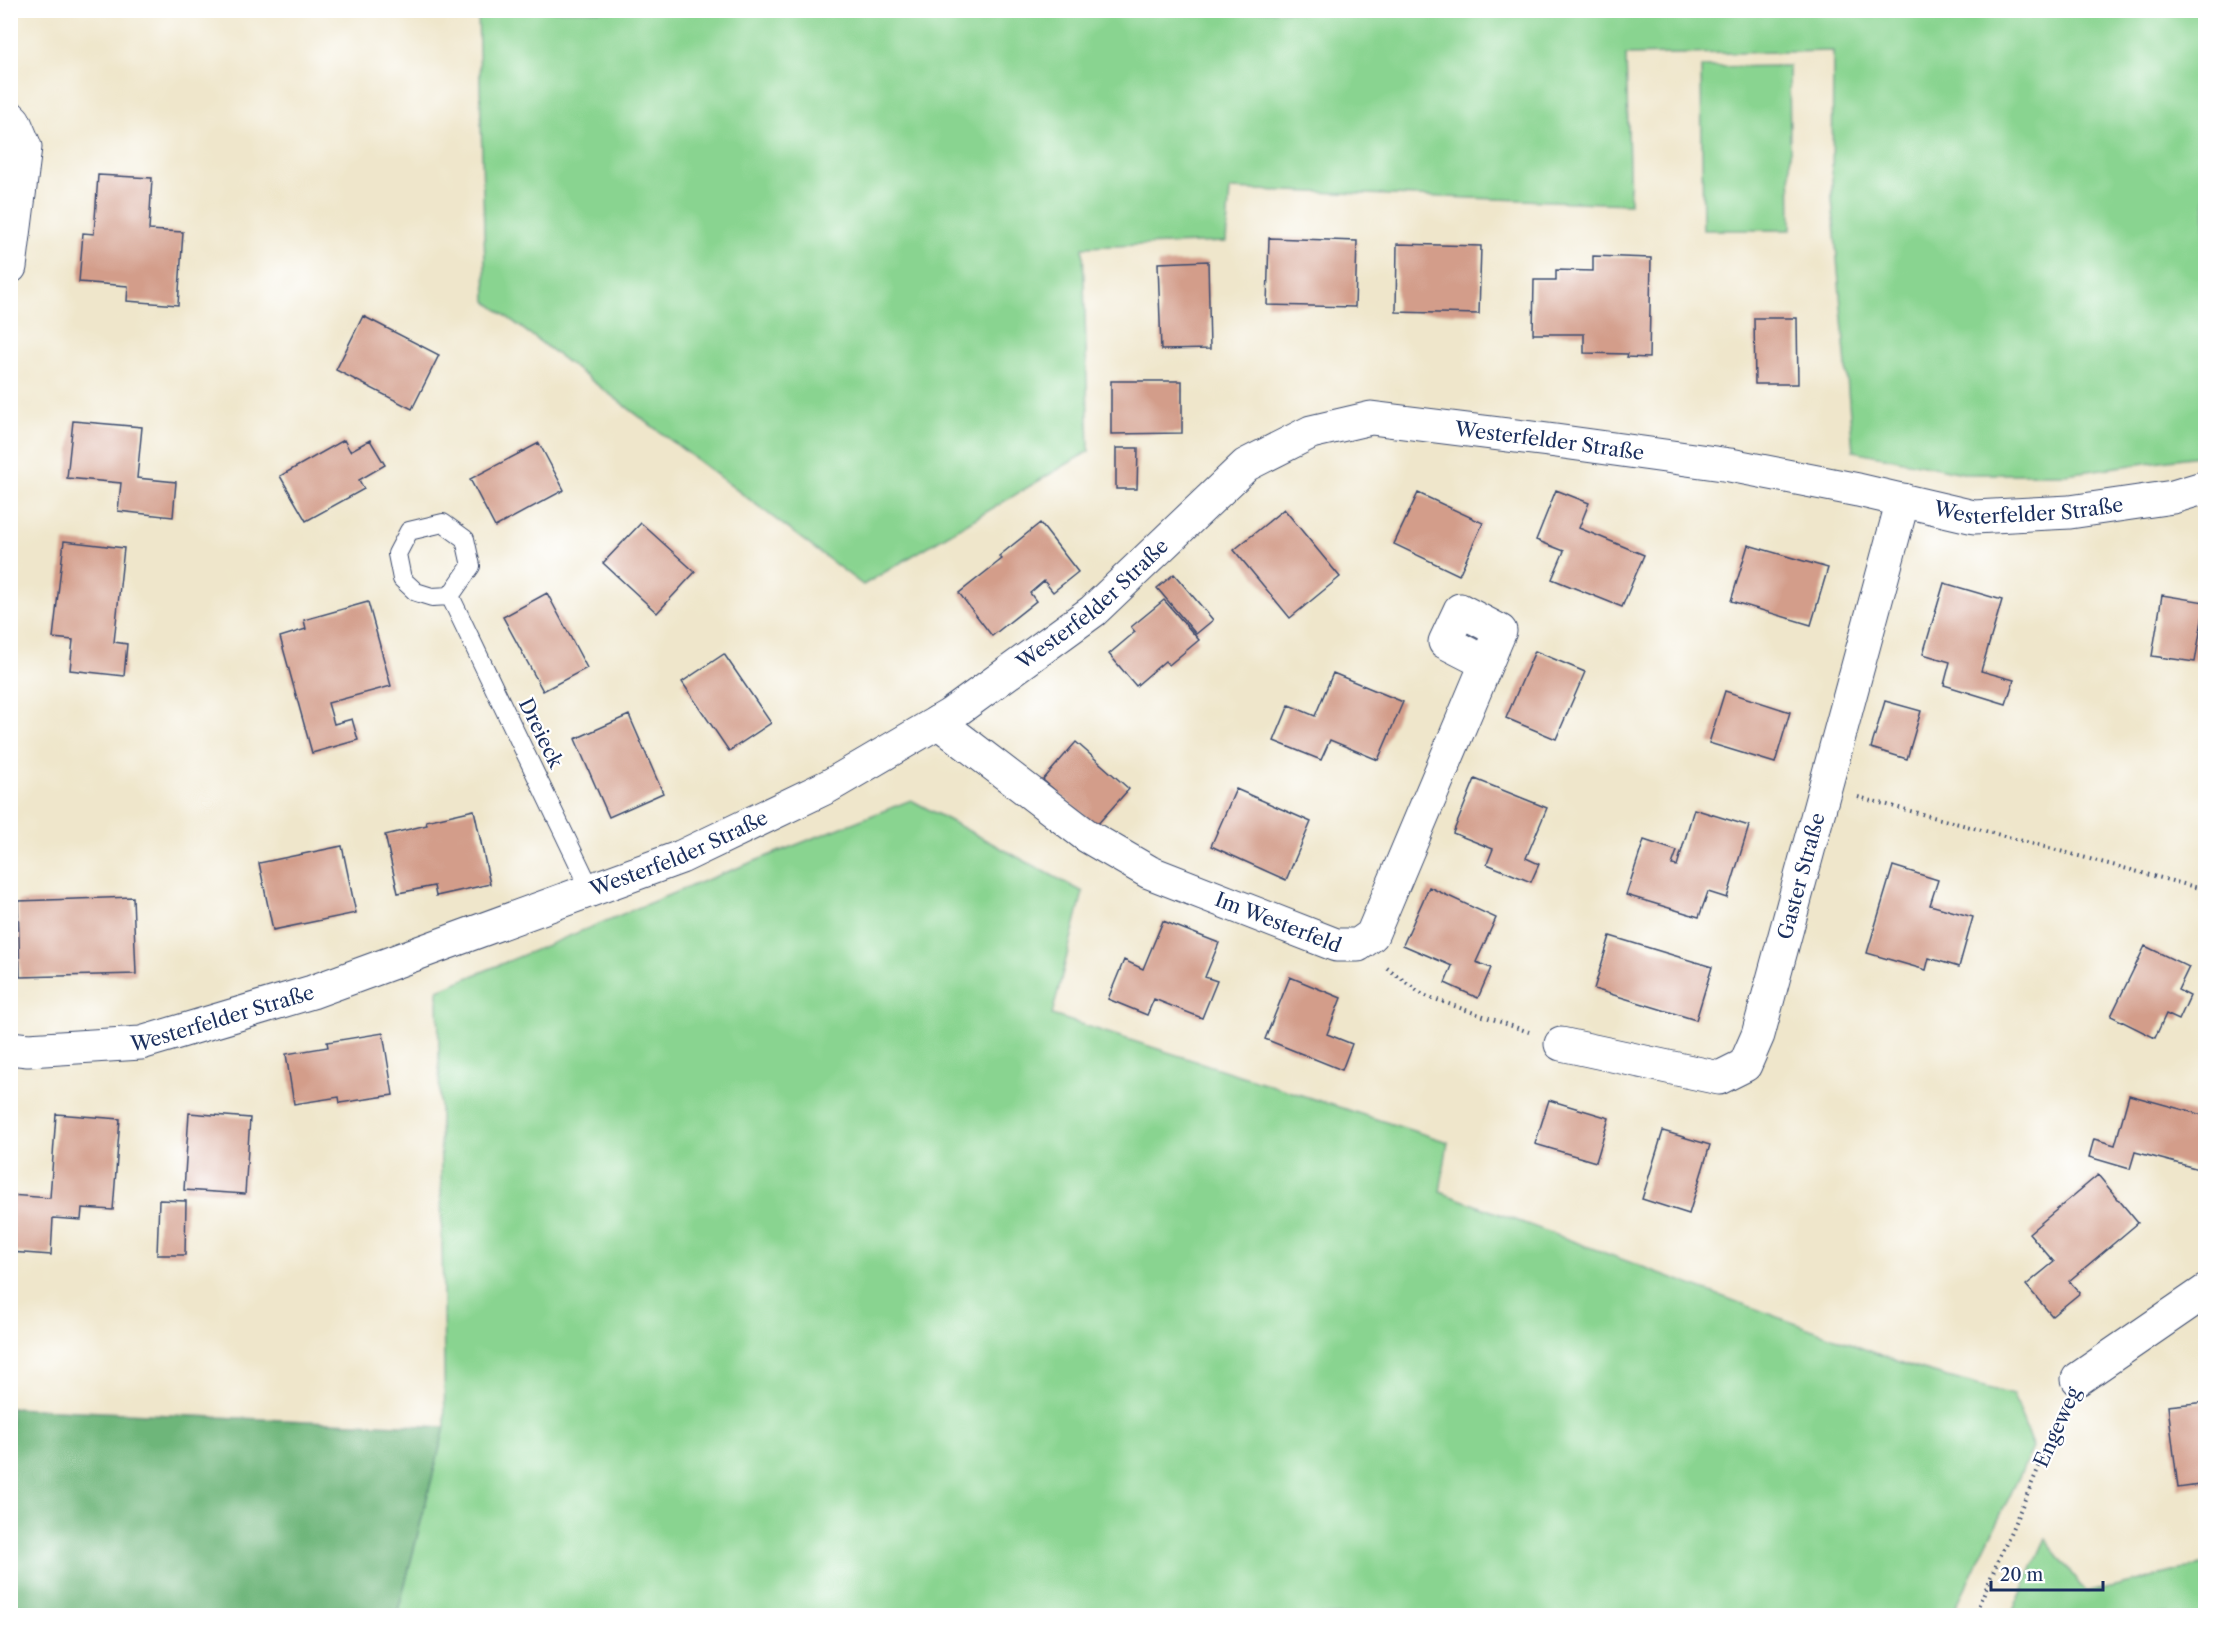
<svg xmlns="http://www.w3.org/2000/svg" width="2216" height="1626" viewBox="0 0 2216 1626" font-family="'Libre Caslon Text',serif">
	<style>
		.green { fill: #89d490; stroke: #528277; stroke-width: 1.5 }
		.forest { fill: #6eb67a; stroke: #44726c; stroke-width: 1.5 }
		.building { fill: #d39d8a }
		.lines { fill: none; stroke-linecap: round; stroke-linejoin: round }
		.service-casing { stroke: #3b4a6e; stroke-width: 20 }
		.minor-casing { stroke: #3b4a6e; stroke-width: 35 }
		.path { stroke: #3b4a6e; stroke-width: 4; stroke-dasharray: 1.5 4.5; stroke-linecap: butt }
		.service { stroke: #fff; stroke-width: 18 }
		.minor { stroke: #fff; stroke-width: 33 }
		.labels { text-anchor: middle; stroke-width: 4.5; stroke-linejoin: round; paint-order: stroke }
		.street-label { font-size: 20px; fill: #1b2f5e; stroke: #fff }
	</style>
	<rect width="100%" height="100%" fill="#fff"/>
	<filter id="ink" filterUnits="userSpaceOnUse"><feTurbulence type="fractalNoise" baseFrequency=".0167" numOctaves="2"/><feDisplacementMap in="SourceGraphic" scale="12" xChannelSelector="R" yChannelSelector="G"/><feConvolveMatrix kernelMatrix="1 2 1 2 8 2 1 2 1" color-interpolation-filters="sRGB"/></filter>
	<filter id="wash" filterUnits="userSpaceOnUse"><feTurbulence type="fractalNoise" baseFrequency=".008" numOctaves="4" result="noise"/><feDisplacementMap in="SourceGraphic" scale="24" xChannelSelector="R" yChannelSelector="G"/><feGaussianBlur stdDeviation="1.35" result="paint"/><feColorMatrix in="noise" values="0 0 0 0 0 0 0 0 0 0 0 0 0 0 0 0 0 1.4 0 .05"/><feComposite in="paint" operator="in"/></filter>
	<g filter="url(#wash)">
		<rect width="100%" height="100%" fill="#efe6cb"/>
		<!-- green -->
		<path class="green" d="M478,11h1727v444l-140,19h-97l-115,-23 -21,-253 1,-147 -207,4 4,149 -400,-15 -4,53 -143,5 6,204 -226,134 -377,-284z
			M1789,66l2,164h-88l-2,-163z
			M911,800l172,92 -31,123 396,127 -8,50 476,176 97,27 20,53 -81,167 -1555,1 48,-189 -7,-437 248,-102z
			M2046,1539l40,54 119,-29v51h-194z"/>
		<!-- forest -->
		<path class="forest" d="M11,1408l434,19 -48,188h-386z"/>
		<g id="blocks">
			<!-- building -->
			<path class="building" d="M98,175l54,3 -3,52 34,2 -5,73 -51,-4 1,-15 -49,-4 4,-49 11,1z
				M1269,238l88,3 -2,66 -88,-2z
				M1397,244l84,2 -2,68 -83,-2z
				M1593,256l58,2 -2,100 -22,-1 1,-3 -44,-1v-19h-51l1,-54h22v-10l37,1z
				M1208,261l2,88 -49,1 -3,-87z
				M363,316l76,39 -27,54 -76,-39z
				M1754,318h43l1,66h-43z
				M1111,381h71v52l-71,1z
				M73,421l69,6 -5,51 39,4 -3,35 -55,-6 3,-28 -54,-5z
				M344,440l6,11 20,-11 15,25 -26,15 5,9 -58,32 -26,-45z
				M539,443l25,47 -69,37 -25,-48z
				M1116,448h22l-1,41h-21z
				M1556,490l33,13 -10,25 65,27 -22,52 -70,-28 12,-28 -28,-11z
				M1418,493l65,30 -24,52 -65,-31z
				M1284,509l56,68 -50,41 -56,-68z
				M641,523l54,49 -38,41 -54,-50z
				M1040,523l38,49 -25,20 -9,-11 -14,12 6,8 -44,35 -33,-43 43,-34 -3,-3z
				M64,541l60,7 -10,94 13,2 -3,32 -54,-6 3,-30 -20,-2z
				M1748,545l80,23 -17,57 -80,-24z
				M1174,574l39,46 -17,14 -39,-46z
				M1944,583l58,17 -21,71 33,9 -8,24 -62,-19 6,-23 -27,-8z
				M547,593l40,75 -44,23 -40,-74z
				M2162,595l43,7 -10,60 -43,-6z
				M1164,600l35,40 -30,25 -4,-4 -29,25 -27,-32 26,-22 -4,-5z
				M368,602l23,84 -63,17 6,21 18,-5 6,21 -46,13 -32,-116 26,-8 -2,-9z
				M1535,651l50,21 -29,67 -50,-21z
				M724,654l47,69 -42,28 -47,-69z
				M1333,673l70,29 -25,58 -48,-20 -9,20 -47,-19 15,-36 26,11z
				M1725,691l65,21 -15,51 -66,-20z
				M1885,701l36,10 -14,48 -36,-11z
				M629,715l34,78 -54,24 -34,-78z
				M1076,742l53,47 -33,37 -53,-46z
				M1475,779l72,29 -21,50 13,6 -8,18 -44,-18 6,-15 -40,-16z
				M1236,789l75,33 -25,58 -75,-34z
				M1694,809l55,17 -22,72 -19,-6 -9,25 -73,-22 18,-55 33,11 -5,14 5,1z
				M474,810l16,74 -54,12 -2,-10 -36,7 -13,-58 42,-10 -1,-4z
				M342,846l14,67 -83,17 -14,-67z
				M1893,866l45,14 -8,25 43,12 -14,50 -30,-9 -3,12 -59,-17z
				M1429,887l67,31 -20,44 15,6 -13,30 -33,-15 7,-17 -49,-21z
				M133,897l3,77 -116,3 -2,-76z
				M1163,921l56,22 -14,34 12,4 -15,37 -48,-19 -7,16 -39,-16 16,-39 19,9z
				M1610,936l102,31 -16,53 -102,-31z
				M2145,946l44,21 -11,23 12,6 -11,24 -13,-6 -11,24 -44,-22z
				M1290,977l51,21 -14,36 25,10 -10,26 -77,-31z
				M383,1033l10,62 -53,8 -1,-6 -45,7 -8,-50 42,-7 -1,-5z
				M2129,1095l77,21v29l-7,24 -64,-17 -5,17 -41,-12 5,-18 21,6z
				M1549,1100l60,18 -13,44 -61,-18z
				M189,1113l61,5 -5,76 -61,-4z
				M56,1114l64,5 -7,91 -31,-2 -1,12 -28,-2 -2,37 -41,-3v-57l40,3z
				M1663,1131l47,14 -21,69 -47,-15z
				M2098,1175l40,48 -69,58 11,12 -28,23 -26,-31 28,-23 -25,-29z
				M159,1200l27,1 -1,54h-28z
				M2206,1402v82l-28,4 -10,-82z"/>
		</g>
	</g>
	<g filter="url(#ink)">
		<use href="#blocks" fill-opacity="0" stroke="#3b4a6e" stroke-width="1.5"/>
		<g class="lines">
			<!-- service casing -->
			<g class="service-casing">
				<path id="service" d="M443,523l22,16 6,27 -21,30 -18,1 -16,-5 -14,-13 -5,-25 12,-23z
					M450,596l141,294"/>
			</g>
			<!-- minor casing -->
			<g class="minor-casing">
				<g id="minor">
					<path d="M10,117l4,4 11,26 -15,120"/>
					<path id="s1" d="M938,722l149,114 62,36 187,73h22l14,-10 128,-304 -40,-21 -15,32 41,21"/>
					<path id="s2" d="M1561,1044l158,34 26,-13 13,-30 145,-535"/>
					<path id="s3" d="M10,1048l18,2 113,-7 171,-51 369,-135 148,-71 121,-71 143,-104 153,-146 65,-33 60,-14 185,23 174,24 128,25 116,27 96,-5 103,-15 33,-10"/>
					<path d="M2078,1379l128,-88"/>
				</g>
			</g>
			<!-- path -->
			<path class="path" d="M1858,797l348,93
				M1387,968l36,27 106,37
				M1974,1616l90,-206"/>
			<!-- service -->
			<use href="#service" class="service"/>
			<!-- minor -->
			<use href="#minor" class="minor"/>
		</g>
	</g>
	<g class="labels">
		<!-- street labels -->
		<g class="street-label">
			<text dy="7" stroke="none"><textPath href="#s3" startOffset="1710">Westerfelder Straße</textPath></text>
			<text dy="7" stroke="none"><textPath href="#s3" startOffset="2196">Westerfelder Straße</textPath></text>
			<text dy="7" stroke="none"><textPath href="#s3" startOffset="1188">Westerfelder Straße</textPath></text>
			<text transform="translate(541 733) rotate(64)" y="7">Dreieck</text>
			<text dy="7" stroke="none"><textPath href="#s3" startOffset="702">Westerfelder Straße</textPath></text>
			<text dy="7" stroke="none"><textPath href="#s2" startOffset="388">Gaster Straße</textPath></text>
			<text dy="7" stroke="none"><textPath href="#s1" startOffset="398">Im Westerfeld</textPath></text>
			<text dy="7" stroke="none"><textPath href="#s3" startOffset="216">Westerfelder Straße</textPath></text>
			<text transform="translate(2057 1427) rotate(-66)" y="7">Engeweg</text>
		</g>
	</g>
	<!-- margin -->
	<rect width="2216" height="1626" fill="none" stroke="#fff" stroke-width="36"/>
	<!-- scale -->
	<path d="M1991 1581v9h112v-9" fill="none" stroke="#1b2f5e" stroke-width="3"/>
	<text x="2000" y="1581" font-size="18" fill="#1b2f5e" stroke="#ffffff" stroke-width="4.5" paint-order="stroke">20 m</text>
</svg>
